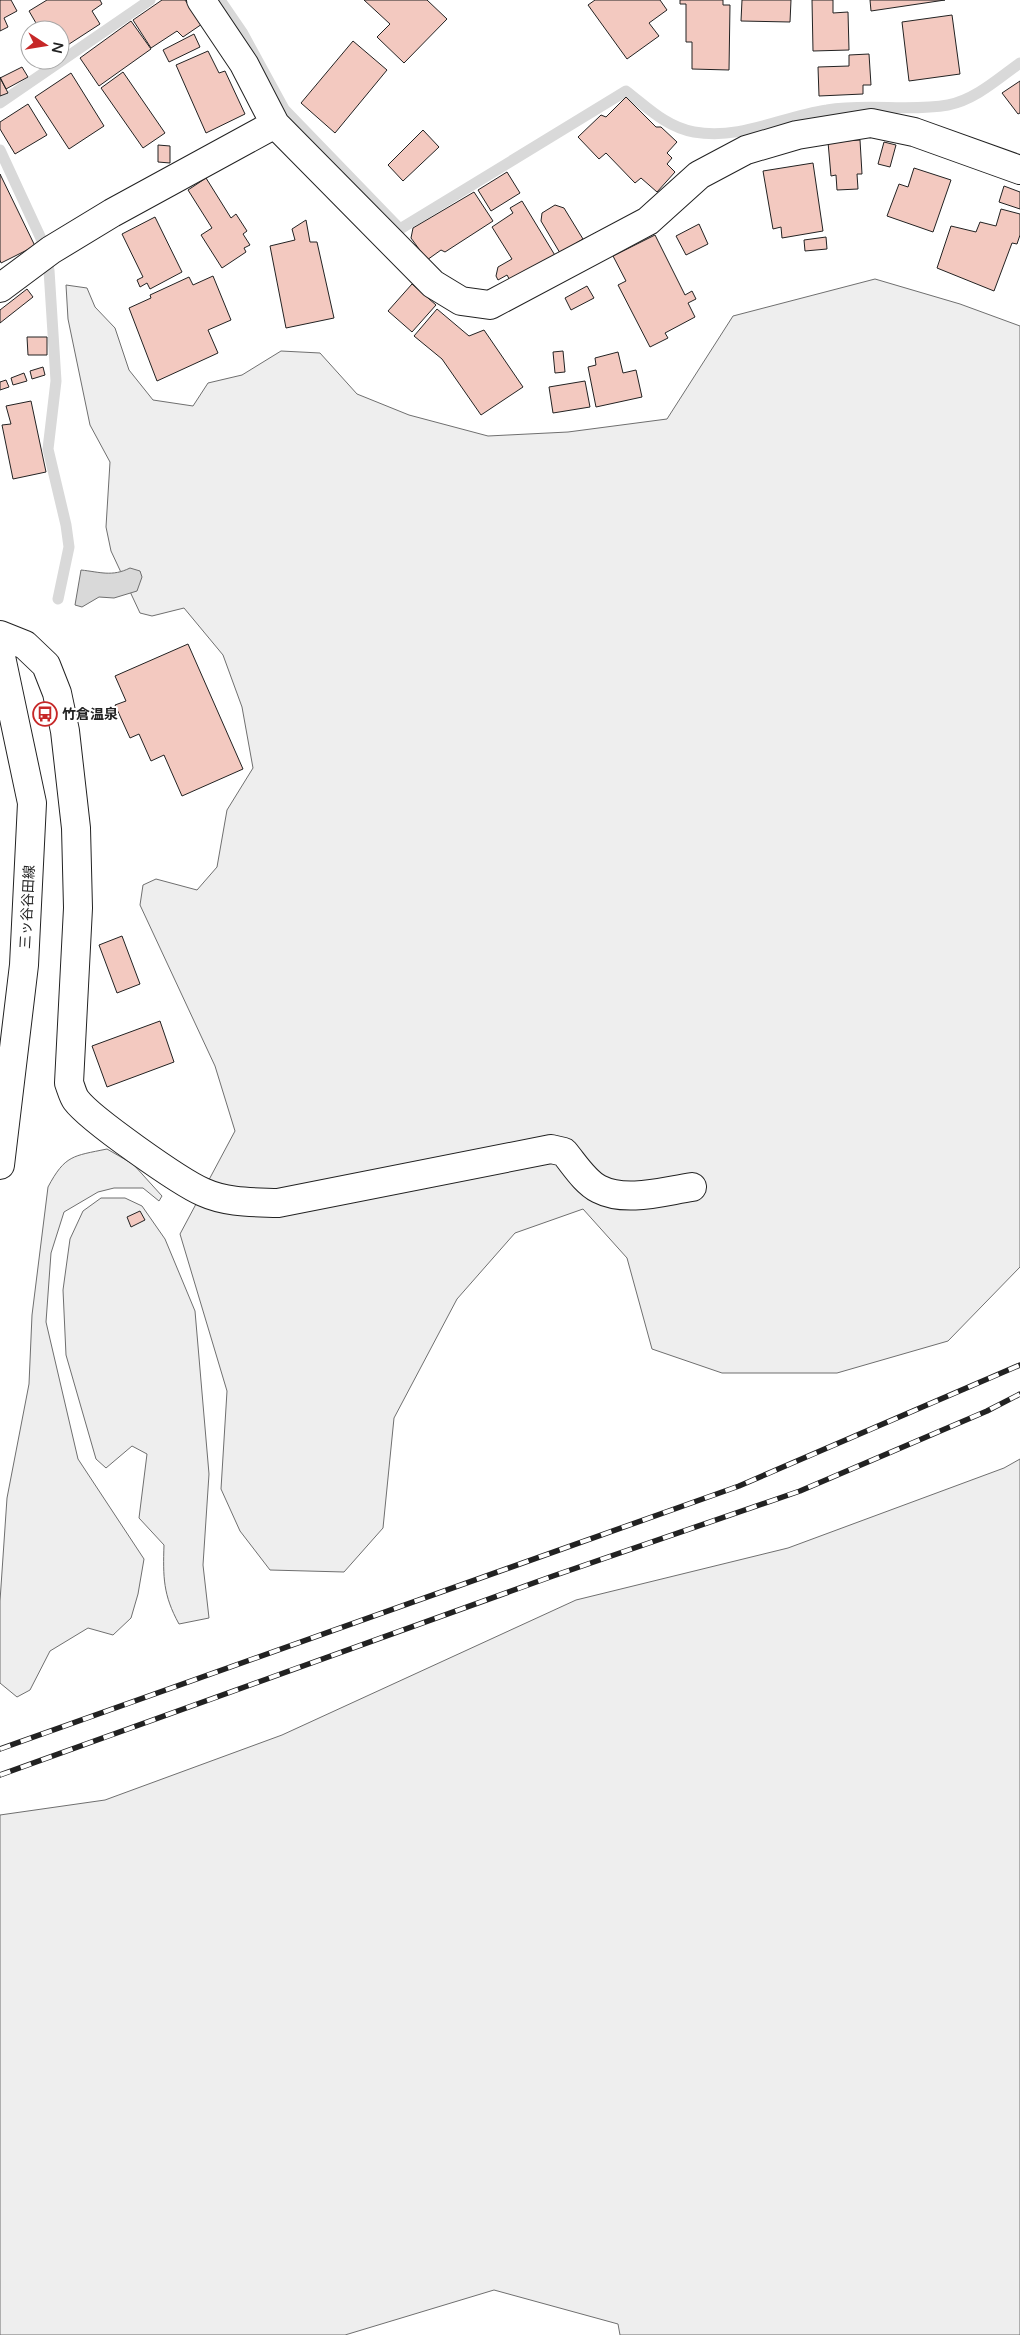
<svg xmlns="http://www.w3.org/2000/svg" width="1020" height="2335" viewBox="0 0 1020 2335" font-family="'Varela Round','Noto Sans JP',sans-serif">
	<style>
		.green { fill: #eee; stroke: #6f6f6f }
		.water { fill: #d9d9d9; stroke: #6f6f6f }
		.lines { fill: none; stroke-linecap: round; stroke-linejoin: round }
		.stream { stroke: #d9d9d9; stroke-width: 11 }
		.building { fill: #f3c9c0; stroke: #222 }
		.minor-casing { stroke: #222; stroke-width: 30 }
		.major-casing { stroke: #222; stroke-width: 30 }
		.minor { stroke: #fff; stroke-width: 28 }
		.major { stroke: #fff; stroke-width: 28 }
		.rail-casing { stroke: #222; stroke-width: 5.5 }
		.rail { stroke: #fff; stroke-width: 4; stroke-dasharray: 11; stroke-linecap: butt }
		.labels { text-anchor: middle; stroke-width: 4; stroke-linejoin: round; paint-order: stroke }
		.poi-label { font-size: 14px; font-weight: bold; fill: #222; stroke: #fff; text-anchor: start }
		.street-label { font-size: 14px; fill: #222; stroke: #fff }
	</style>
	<rect width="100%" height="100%" fill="#fff"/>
	<!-- green -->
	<path class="green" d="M875,279l85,25 60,22v941l-72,74 -111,32h-115l-70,-24 -25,-91 -44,-49 -68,24 -58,66 -63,119 -11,110 -39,44 -74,-2 -30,-39 -19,-42 6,-98 -47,-157 55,-103 -20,-65 -75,-161 3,-20 13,-6 41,11 20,-23 10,-57 26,-42 -11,-61 -19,-52 -39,-47 -32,8 -12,-3 -29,-62 -5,-24 4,-65 -20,-37 -22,-106 -2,-34 21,3 8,19 20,21 14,42 24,30 40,6 15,-23 34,-8 39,-24 39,2 37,41 52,21 79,21 80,-4 99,-13 66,-103z
		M107,1149l26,15 29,32 -3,5 -16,-13h-29l-16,4 -34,20 -13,41 -5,69 32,137 66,100 -6,35 -7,24 -18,17 -25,-7 -38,23 -20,39 -13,7 -17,-14v-82l7,-103 22,-114 3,-69 16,-128c17,-32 25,-31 59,-38z
		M101,1198h24l17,8 23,33 30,72 14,163 -6,91 6,53 -30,6c-16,-29 -16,-47 -15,-79l-25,-27 8,-64 -15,-8 -26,22 -10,-9 -30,-104 -3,-65 7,-51 13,-28z
		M1020,1459v876h-400l-2,-11 -124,-34 -149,45h-345v-520l105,-15 177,-65 294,-135 212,-52 216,-80z"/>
	<!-- water -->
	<path class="water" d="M130,568l10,3 2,6 -5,14 -23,7 -15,-1 -17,10 -7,-2 6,-35c19,2 31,7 49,-2z"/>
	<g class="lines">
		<!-- stream -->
		<path class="stream" d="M220,0l22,32 42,77 116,120 226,-138c21,16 40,36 68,41 48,8 86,-15 133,-22 40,-7 82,2 121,-5 27,-5 51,-27 72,-42
			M0,103l150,-103
			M0,150l44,95
			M49,270l7,111 -8,68 18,76 3,22 -11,52"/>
	</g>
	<!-- building -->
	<path class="building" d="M0,0h11l6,11 -13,7 4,9 -8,4z
		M47,0h53l2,4 -10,7 8,13 -40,26v-20h-20l-11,-19z
		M162,0h23l17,24 -19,13 -6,-6 -26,17 -18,-28z
		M364,0h63l20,19 -43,44 -27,-26 13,-13z
		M595,0h65l7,10 -18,13 10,13 -32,23 -39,-54z
		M680,0h43v5h7l-1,65 -37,-1v-27h-6v-38h-6z
		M742,0h49l-1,22 -49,-1z
		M812,0h21v13l15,-1 1,38 -36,1z
		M870,0h75l-74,11z
		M952,15l8,59 -51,7 -7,-59z
		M131,21l20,28 -52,37 -19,-28z
		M194,34l6,13 -31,15 -6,-12z
		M353,41l34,29 -52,63 -34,-30z
		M208,51l11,22 6,-2 20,43 -39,19 -30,-68z
		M869,54l2,31h-8v9l-44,2 -1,-29 31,-1v-11z
		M22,67l6,10 -22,12 -6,-11z
		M123,72l42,61 -22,15 -42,-60z
		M71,73l33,53 -35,23 -34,-52z
		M0,77l8,16 -8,3z
		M1020,81v32l-2,1 -16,-21z
		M626,97l30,30h5l16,15 -10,11 5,5 -5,6 8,8 -18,20 -16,-14 -6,5 -29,-30 -7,6 -21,-22 23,-22 5,2z
		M28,104l19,31 -32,19 -15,-25v-7z
		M423,130l16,17 -36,34 -15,-16z
		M860,140l2,34h-5l1,15 -21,1 -1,-15 -5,1 -3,-34z
		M884,142l12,3 -6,22 -12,-3z
		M158,145l12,1v17l-12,-1z
		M813,163l10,68 -41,7 -1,-11 -8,2 -10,-58z
		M914,168l37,12 -18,52 -46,-16 12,-32 9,3z
		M507,172l13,21 -29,18 -13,-21z
		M0,174l35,72 -34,17 -1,-3z
		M206,178l25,40 5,-4 11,17 -4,3 7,11 -6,3 2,4 -24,16 -21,-33 11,-7 -24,-38z
		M1004,186l16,6v17l-21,-7z
		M474,192l19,29 -48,31 -4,-2 -14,10 -16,-22 2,-10z
		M522,201l34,56 -44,27 -5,-9 -9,5 -2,-4 2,-9 14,-8 -20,-32 21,-14 -3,-5z
		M555,205l9,3 19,31 -23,14 -19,-32 1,-8z
		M1001,209l19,5v21l-3,9 -5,-1 -18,48 -57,-23 14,-42 25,6 4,-10 16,4z
		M155,217l27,55 -32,17 -3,-6 -7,4 -3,-7 6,-3 -21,-43z
		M306,220l4,22h7l17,76 -48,10 -16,-82 25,-6 -3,-11z
		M699,224l9,20 -22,11 -10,-19z
		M655,235l30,60 7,-4 4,8 -8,4 7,14 -30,16 3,5 -18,9 -32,-62 8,-4 -13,-25z
		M826,237l1,12 -22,2 -1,-11z
		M213,276l18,44 -23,10 10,23 -61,28 -28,-73 22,-10 -1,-3 39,-18 4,8z
		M412,284l24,21 -24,27 -24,-21z
		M587,286l7,12 -23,12 -6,-12z
		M27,289l6,8 -33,26v-13z
		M437,309l32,27 15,-6 39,57 -42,28 -39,-56 -28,-23z
		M27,337h20v18h-19z
		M563,351l2,21 -10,1 -2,-21z
		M618,352l5,21 13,-3 6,27 -46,10 -8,-40 8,-2 -1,-7z
		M43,367l2,8 -13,4 -2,-8z
		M24,373l3,8 -14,4 -2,-7z
		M6,380l3,7 -9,3v-8z
		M585,381l5,26 -37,6 -4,-26z
		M31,401l15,71 -33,7 -11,-54 9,-1 -5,-18z
		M188,644l55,125 -61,27 -18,-41 -13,6 -12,-27 -9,4 -15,-33 11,-4 -11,-25z
		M122,936l18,48 -23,9 -18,-48z
		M160,1021l14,41 -67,25 -15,-41z
		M140,1211l5,9 -14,7 -4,-10z"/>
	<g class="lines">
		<!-- minor casing -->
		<g class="minor-casing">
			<path id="minor" d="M201,0l43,64 31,60 158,160 28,17 29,4 158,-84 51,-46 47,-25 51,-15 74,-12 43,9 106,38
				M0,288l51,-38 61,-37 163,-89
				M0,635l25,10 21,20 11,28 8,38 11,97 2,80 -9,175c2,5 4,13 7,17 14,19 104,82 127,92 24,11 50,10 75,11l273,-54 13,3c10,12 21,30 35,37 27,14 65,2 93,-2"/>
		</g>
		<!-- major casing -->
		<g class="major-casing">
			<path id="major" d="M0,652l32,151 -8,162 -24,200"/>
		</g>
		<!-- minor -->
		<use href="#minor" class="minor"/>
		<!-- major -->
		<use href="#major" class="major"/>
		<!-- rail casing -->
		<g class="rail-casing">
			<path id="rail" d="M0,1749l739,-263 281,-121
				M0,1775l553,-199 247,-85 187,-80 33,-17"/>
		</g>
		<!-- rail -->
		<use href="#rail" class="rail"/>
	</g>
	<!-- icons -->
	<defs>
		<g id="bus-ring" transform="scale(1.25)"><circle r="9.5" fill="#fff" stroke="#c62828" stroke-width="1.5"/><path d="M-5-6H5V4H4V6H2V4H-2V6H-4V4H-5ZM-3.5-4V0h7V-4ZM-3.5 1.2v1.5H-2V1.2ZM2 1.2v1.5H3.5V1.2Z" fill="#c62828"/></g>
	</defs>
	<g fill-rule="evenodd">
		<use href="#bus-ring" x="45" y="714"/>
	</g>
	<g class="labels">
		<!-- poi labels -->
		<g class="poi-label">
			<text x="62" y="719">竹倉温泉</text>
		</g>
		<!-- street labels -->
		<g class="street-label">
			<text transform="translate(27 907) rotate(-87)" y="5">三ッ谷谷田線</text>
		</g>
	</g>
	<!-- north arrow -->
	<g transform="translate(45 45) rotate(102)"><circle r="24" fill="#ffffff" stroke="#a7a7a7"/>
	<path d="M0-4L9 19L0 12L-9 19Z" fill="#c62828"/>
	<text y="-8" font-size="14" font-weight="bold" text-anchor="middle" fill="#222222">N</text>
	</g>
</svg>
